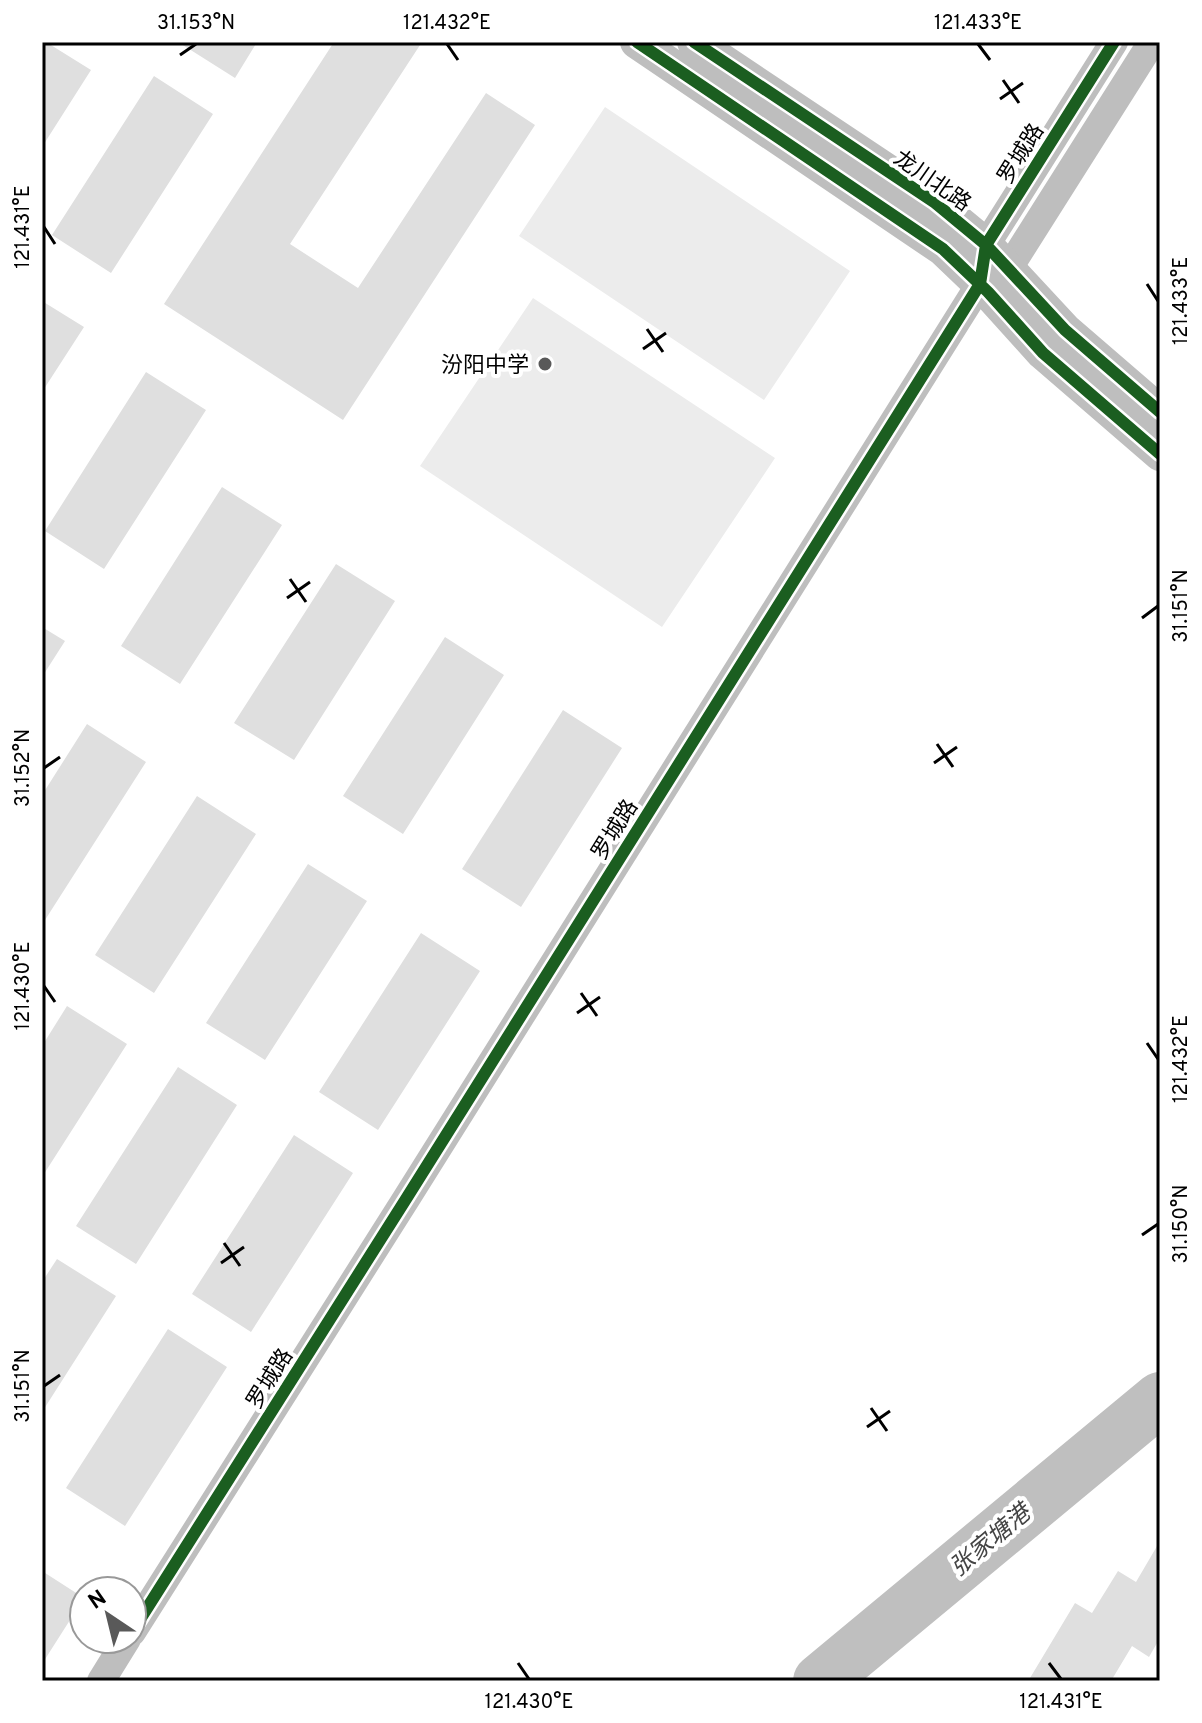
<svg xmlns="http://www.w3.org/2000/svg" width="1202" height="1723" viewBox="0 0 1202 1723" font-family="Overpass,'Noto Sans SC',sans-serif">
	<style>
		.garden { fill: #ececec }
		.lines { fill: none; stroke-linecap: round; stroke-linejoin: round }
		.river { stroke: #bfbfbf; stroke-width: 54 }
		.building { fill: #dfdfdf }
		.minor { stroke: #bebebe; stroke-width: 28 }
		.tertiary { stroke: #bebebe; stroke-width: 34 }
		.cycleway-casing { stroke: #fff; stroke-width: 17 }
		.cycleway { stroke: #1b5e20; stroke-width: 12 }
		.ticks { fill: none; stroke: #000; stroke-width: 3 }
		.poi-dot { fill: #595959; stroke: #fff; stroke-width: 3 }
		.labels { text-anchor: middle; stroke-width: 8; stroke-linejoin: round; paint-order: stroke }
		.street-label { font-size: 22px; fill: #000; stroke: #fff }
		.poi-label { font-size: 22px; fill: #000; stroke: #fff; text-anchor: end }
		.water-label { font-size: 24px; font-style: italic; fill: #444; stroke: #fff }
		.neatline { fill: none; stroke: #000; stroke-width: 3 }
		.ticks-label { font-size: 20px; text-anchor: middle; fill: #000 }
	</style>
	<rect width="100%" height="100%" fill="#fff"/>
	<!-- garden -->
	<path class="garden" d="M605,107l245,164 -86,129 -245,-164z
		M533,298l242,160 -113,169 -242,-161z"/>
	<g class="lines">
		<!-- river -->
		<path class="river" d="M820,1681l340,-282"/>
	</g>
	<!-- building -->
	<path class="building" d="M42,42h4l45,28 -49,77z
		M178,42h79l-22,36z
		M334,42h88l-132,202 68,44 128,-195 49,32 -192,295 -179,-116z
		M154,76l59,38 -102,159 -59,-38z
		M42,301l42,26 -42,65z
		M146,372l60,38 -102,159 -59,-38z
		M222,487l60,38 -102,159 -59,-38z
		M336,564l59,37 -101,159 -60,-37z
		M42,627l23,14 -23,36z
		M445,637l59,38 -101,159 -60,-38z
		M563,710l59,38 -101,159 -59,-38z
		M87,724l59,38 -101,158 -3,-1v-124z
		M197,796l59,38 -102,159 -59,-38z
		M308,864l59,37 -102,159 -59,-37z
		M421,933l59,38 -102,159 -59,-38z
		M67,1006l60,38 -85,133v-131z
		M178,1067l59,38 -101,159 -60,-38z
		M294,1135l59,38 -102,159 -59,-38z
		M57,1259l59,37 -74,116v-130z
		M168,1329l59,38 -102,159 -59,-38z
		M1160,1541v97l-11,19 -17,-11 -21,35h-75l-6,-3 45,-75 17,10 26,-42 18,11z
		M42,1571l42,27 -42,66z"/>
	<g class="lines">
		<!-- minor -->
		<path class="minor" d="M991,278l18,-10 143,-226
			M132,1632l274,-433 574,-915 6,-39 128,-203
			M101,1681l26,-42"/>
		<!-- tertiary -->
		<path class="tertiary" d="M637,42l306,207 45,43 55,61 117,101
			M694,42l240,160 52,43 79,85 95,82"/>
		<!-- cycleway casing -->
		<g class="cycleway-casing">
			<path id="cycleway" d="M637,42l306,207 45,43 55,61 117,101
				M694,42l240,160 52,43 79,85 95,82
				M132,1632l274,-433 574,-915 6,-39 128,-203"/>
		</g>
		<!-- cycleway -->
		<use href="#cycleway" class="cycleway"/>
	</g>
	<!-- ticks -->
	<path class="ticks" d="M447,44l11,16M978,44l12,16M180,55l16,-11M1003,80l16,23M1000,99l23,-16M44,227l11,17M1147,284l11,17M647,329l16,23M643,349l23,-16M290,579l16,23M287,598l23,-16M1142,618l16,-12M937,744l16,23M934,763l23,-16M44,768l16,-11M44,986l11,16M581,993l16,23M577,1013l23,-16M1147,1043l11,16M1142,1235l16,-11M224,1243l16,23M221,1263l23,-16M44,1386l16,-11M871,1408l16,23M867,1427l23,-16M518,1663l11,16M1049,1663l12,16"/>
	<!-- markers -->
	<circle class="poi-dot" cx="545" cy="364" r="8"/>
	<g class="labels">
		<!-- street labels -->
		<g class="street-label">
			<text transform="translate(1020 153) rotate(-58)" y="8">罗城路</text>
			<text transform="translate(933 180) rotate(35)" y="8">龙川北路</text>
			<text transform="translate(614 829) rotate(-58)" y="8">罗城路</text>
			<text transform="translate(269 1378) rotate(-58)" y="8">罗城路</text>
		</g>
		<!-- poi labels -->
		<g class="poi-label">
			<text x="529" y="372">汾阳中学</text>
		</g>
		<!-- water labels -->
		<g class="water-label">
			<text transform="translate(990 1540) rotate(-40)" y="8">张家塘港</text>
		</g>
	</g>
	<!-- border -->
	<rect width="1202" height="1723" fill="none" stroke="#ffffff" stroke-width="88"/>
	<!-- north arrow -->
	<g transform="translate(108 1615) rotate(325)"><circle r="38" fill="#ffffff" stroke="#999999" stroke-width="2"/>
	<path d="M0-6L14 30L0 20L-14 30Z" fill="#595959"/>
	<text y="-12" font-size="22" font-weight="bold" text-anchor="middle" fill="#000000">N</text>
	</g>
	<rect x="44" y="44" width="1114" height="1635" class="neatline"/>
	<g class="ticks-label">
		<text x="196" y="29">31.153°N</text>
		<text x="447" y="29">121.432°E</text>
		<text x="978" y="29">121.433°E</text>
		<text transform="translate(22 227) rotate(-90)" y="7">121.431°E</text>
		<text transform="translate(1180 301) rotate(-90)" y="7">121.433°E</text>
		<text transform="translate(1180 606) rotate(-90)" y="7">31.151°N</text>
		<text transform="translate(22 768) rotate(-90)" y="7">31.152°N</text>
		<text transform="translate(22 986) rotate(-90)" y="7">121.430°E</text>
		<text transform="translate(1180 1059) rotate(-90)" y="7">121.432°E</text>
		<text transform="translate(1180 1224) rotate(-90)" y="7">31.150°N</text>
		<text transform="translate(22 1386) rotate(-90)" y="7">31.151°N</text>
		<text x="529" y="1708">121.430°E</text>
		<text x="1061" y="1708">121.431°E</text>
	</g>
</svg>
